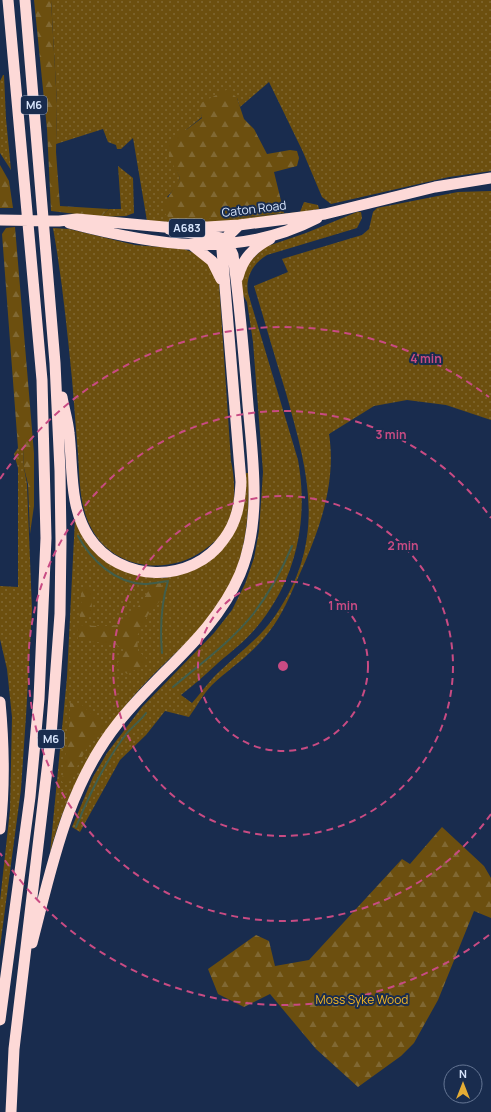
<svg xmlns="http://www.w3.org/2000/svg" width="491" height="1112" viewBox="0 0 491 1112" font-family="Manrope,sans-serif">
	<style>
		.grass { fill: url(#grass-dots) }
		.forest { fill: url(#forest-firs) }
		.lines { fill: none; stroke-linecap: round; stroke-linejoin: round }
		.stream { stroke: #415e4c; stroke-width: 2 }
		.highway { stroke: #fdd9d7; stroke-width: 11 }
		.ring { fill: none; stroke: #c84b83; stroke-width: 2; stroke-dasharray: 7 5 }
		.labels { text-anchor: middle; stroke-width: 4; stroke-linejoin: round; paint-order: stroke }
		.shield { fill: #192c4e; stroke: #9faec8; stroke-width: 1 }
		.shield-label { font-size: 11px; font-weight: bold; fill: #d8e5fc }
		.street-label { font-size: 12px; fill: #d8e5fc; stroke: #192c4e }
		.park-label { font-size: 12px; fill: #f3b523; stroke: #192c4e }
		.centre { fill: #c84b83; stroke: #192c4e; stroke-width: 2 }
		.ring-label { font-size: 12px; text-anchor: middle; font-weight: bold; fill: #c84b83; stroke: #192c4e; stroke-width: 4; stroke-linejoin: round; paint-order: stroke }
	</style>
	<defs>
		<pattern id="grass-dots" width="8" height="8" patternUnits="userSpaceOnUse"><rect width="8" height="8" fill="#6c4f0f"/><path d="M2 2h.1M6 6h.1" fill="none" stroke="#806833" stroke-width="1.8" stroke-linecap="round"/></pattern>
		<pattern id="forest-firs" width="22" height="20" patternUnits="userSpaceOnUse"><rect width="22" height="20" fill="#6c4f0f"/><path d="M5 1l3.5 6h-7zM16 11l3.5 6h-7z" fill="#806833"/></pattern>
	</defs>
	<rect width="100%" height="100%" fill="#192c4e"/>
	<!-- grass -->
	<path class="grass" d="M51,0h440v171l-42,6 -118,27 -9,-7 -19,-45 -34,-70 -29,25 -3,-9 -37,7 2,12 -16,13 -10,39 4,9 -4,9 -9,10 59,22 74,-7 4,-10 14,3 1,4 -57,10 -47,5 -68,-3 -14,-83 -12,11h-4l-1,-4 -8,-3 -5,-13 -47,15 1,-40z
		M3,75h1l2,44 5,51 -11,-17v-72z
		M118,166l15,12 1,35 -8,3 -26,1 9,-8h12z
		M491,191v229l-45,-15 -39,-5 -33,6 -45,28c8,51 -11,100 -32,146 -9,21 -18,41 -33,58 -15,18 -35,31 -52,47 -9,9 -15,21 -23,32l-24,-6 -19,24 -26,25 -40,72 -8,-5 21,-50 14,-24 35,-46 72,-74 18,-23 13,-26 9,-26 5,-27 4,-59 -10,-130 -6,-40 -5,-9 -1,-13 3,-13 21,-20 41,-14 51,-21h4l1,6 -5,10 -90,27c-13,8 -22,21 -19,38l50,167c11,60 -2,121 -42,168 -11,13 -25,24 -38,35 -12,11 -24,22 -37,32l11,8c9,-10 17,-22 28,-32 19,-18 40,-33 55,-55 52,-76 34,-141 11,-223 -11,-35 -21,-71 -32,-107l34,-14 -6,-13 80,-24 7,-6 4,-17 4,-4 81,-16z
		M53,228l16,1 66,16 49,4 23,9 12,25 12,178c5,23 5,47 -6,68 -5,9 -13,15 -21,21 -33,24 -83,21 -108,-14 -17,-24 -16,-53 -18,-82 -2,-25 -4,-50 -6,-75 -5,-50 -10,-101 -19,-151z
		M18,448h5l1,20 3,16 5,126 -6,106 -5,73 -21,158v-46l10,-91 2,-93 -5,-48 -7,-30v-53l18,1v-119l-4,-14z
		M246,473h3c0,44 -3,90 -28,128 -19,30 -48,53 -72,78 -47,49 -82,108 -99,174l17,-176 8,-159 56,55 16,4 18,1 16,-4 32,-16 32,-64z"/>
	<!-- forest -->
	<path class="forest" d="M34,0h17l6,104 -1,48 4,54 49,3 -9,8 -49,-6 -4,-82z
		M228,89l9,9 7,21 10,10 13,25 23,-4 7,1 2,7 -2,8 -23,6 10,41 -58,6 -57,-1 -6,-7c4,-16 10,-19 17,-33l-11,-21 -1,-14 11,-13h7l16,-12 -3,-14z
		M0,165l9,16 4,27h-13z
		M15,227l19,226v53l-4,28 -2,-50 -4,-16 -1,-20h-5l-16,-214 4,-6z
		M161,582l3,15 -14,14 -13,25 1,15 8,7 -4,8 -15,8 -10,-9 7,-15 -7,-5 -39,-6 -1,-14c12,0 38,4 47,-3 12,-10 21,-26 29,-38z
		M83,587l8,2 1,22 -4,7 -7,2 -2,-7 4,-7 -3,-7z
		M70,703l12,2 22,21 -14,16 -22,42 -6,-2 8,-63z
		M442,827l42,39 7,12v40l-17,-7 -36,89 -24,43 -13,13 -43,31 -42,-38 -46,-55 -26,13 -26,-13 -10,-25 48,-34 13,6 6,25 34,-6 93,-101 8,5z"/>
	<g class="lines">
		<!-- stream -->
		<path class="stream" d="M78,536c13,24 37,47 66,48 8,0 16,-2 24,-3 -7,23 -8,48 -6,72
			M173,687c27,-23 59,-46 81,-74 16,-21 28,-43 38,-67
			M76,827c13,-32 29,-66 51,-94 6,-7 14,-13 19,-20"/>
		<!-- highway -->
		<path class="highway" d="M0,220l59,1 18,-2 98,9
			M69,223c84,22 167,37 248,-5
			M192,228l47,-3 86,-11 110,-27 56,-9
			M192,245l20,16 9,18
			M238,277c5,-19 15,-29 32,-38
			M62,397c2,12 6,24 7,36 4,34 0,74 20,104 30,46 103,48 135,2 13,-17 16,-36 17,-57l-19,-232 2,-10 15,-15
			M0,702c4,43 5,84 0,127
			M32,943c20,-77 35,-156 86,-220 40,-51 96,-88 122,-149 22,-53 13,-113 8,-169 -4,-50 -8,-100 -15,-150l-5,-11 -7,-6 -52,-9
			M0,1020l30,-223 9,-98 7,-161 -4,-158 -34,-380
			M11,1112l3,-63 37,-313 9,-122 1,-73 -1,-70 -5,-108 -30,-363"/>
	</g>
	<!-- distance rings -->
	<g class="ring">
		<circle cx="283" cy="666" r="85"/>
		<circle cx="283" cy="666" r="170"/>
		<path d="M491 814A255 255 0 1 1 491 518"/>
		<path d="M489 935A339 339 0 0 1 0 853M0 479A339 339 0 0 1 489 397"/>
	</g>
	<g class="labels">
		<!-- shield labels -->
		<g class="shield">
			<rect x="21" y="96" width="26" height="18" rx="3"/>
			<rect x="169" y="219" width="36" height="18" rx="3"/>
			<rect x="38" y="730" width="26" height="18" rx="3"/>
		</g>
		<g class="shield-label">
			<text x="34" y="109">M6</text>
			<text x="187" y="232">A683</text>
			<text x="51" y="743">M6</text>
		</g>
		<!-- street labels -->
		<g class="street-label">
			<text transform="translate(254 209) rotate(-7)" y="4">Caton Road</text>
		</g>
		<!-- park labels -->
		<g class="park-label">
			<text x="362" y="1004">Moss Syke Wood</text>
		</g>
	</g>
	<circle cx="283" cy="666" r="6" class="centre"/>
	<g class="ring-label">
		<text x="426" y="363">4 min</text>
		<text x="391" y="439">3 min</text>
		<text x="403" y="550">2 min</text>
		<text x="343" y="610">1 min</text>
	</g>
	<!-- north arrow -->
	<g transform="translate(463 1084)"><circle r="19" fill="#192c4e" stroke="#657694"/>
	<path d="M0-3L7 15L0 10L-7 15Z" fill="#e5ad35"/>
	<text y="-6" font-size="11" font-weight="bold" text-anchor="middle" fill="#d8e5fc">N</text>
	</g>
</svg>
